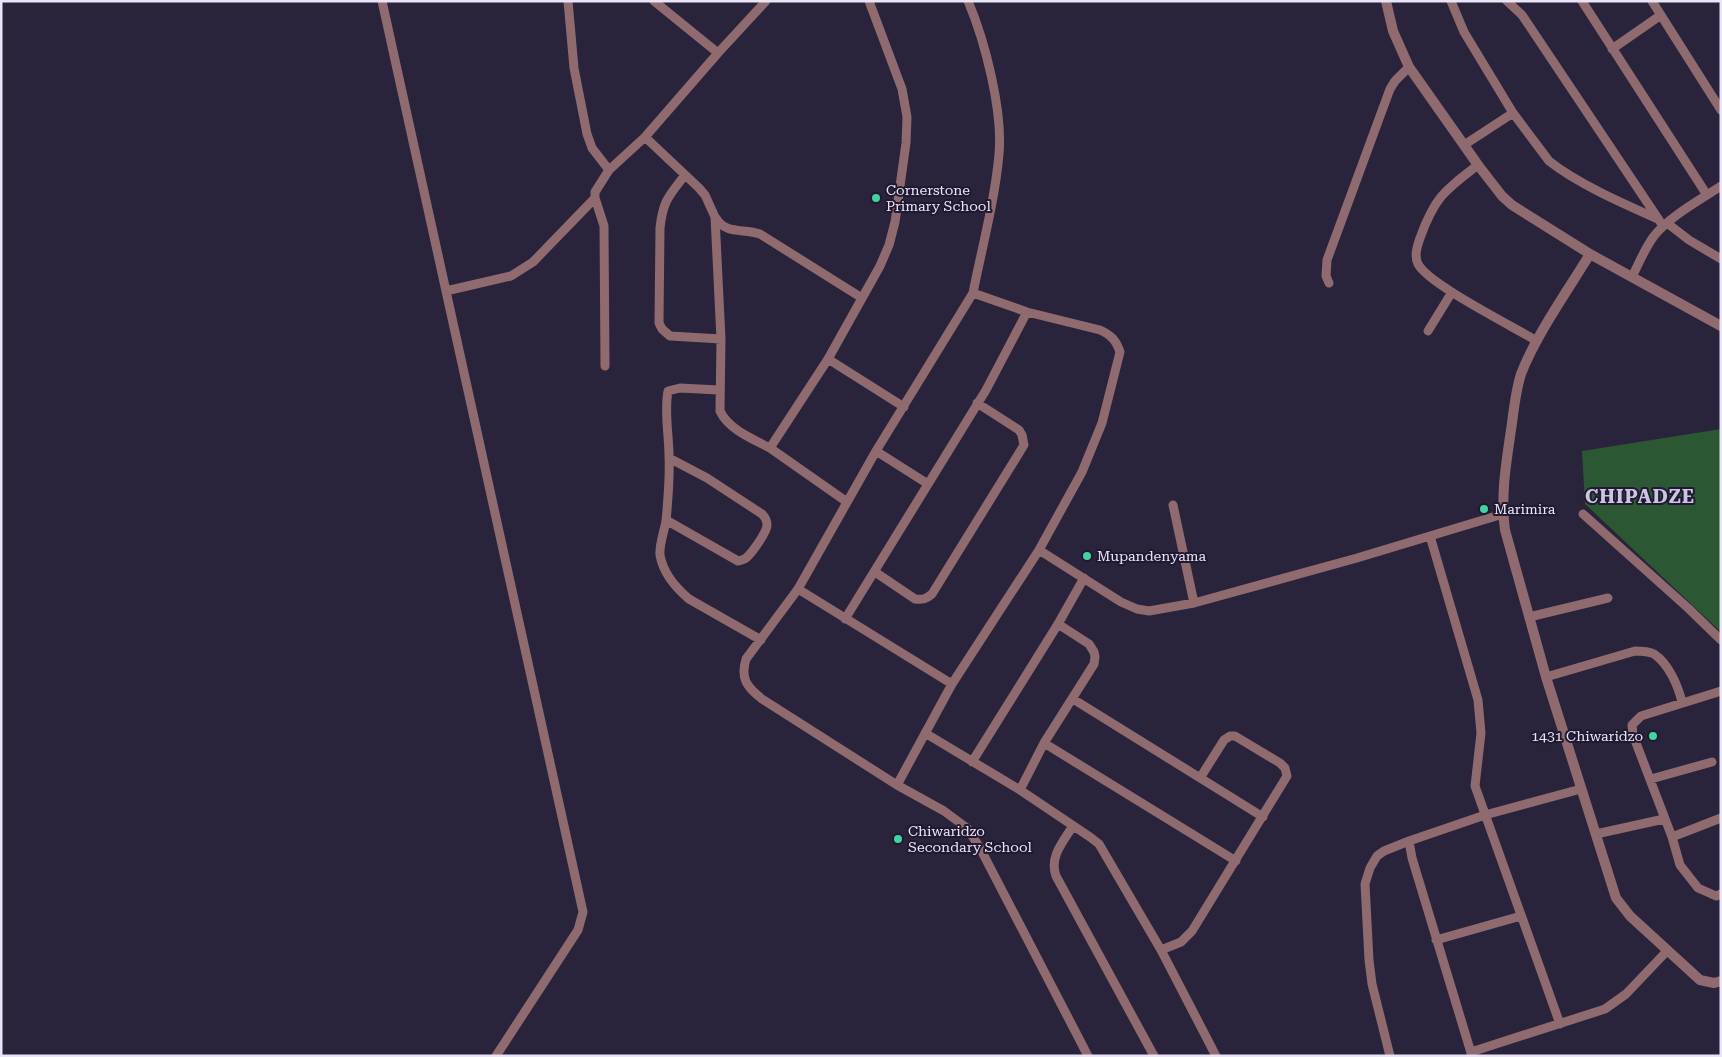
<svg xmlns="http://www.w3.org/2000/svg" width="1722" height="1057" viewBox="0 0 1722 1057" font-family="'Roboto Serif',serif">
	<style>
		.green { fill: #2b5833 }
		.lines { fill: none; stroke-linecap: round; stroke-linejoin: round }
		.minor { stroke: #8f6a6e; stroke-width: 9 }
		.tertiary { stroke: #8f6a6e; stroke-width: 10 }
		.poi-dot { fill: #42d4a0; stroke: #201931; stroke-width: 2 }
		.labels { text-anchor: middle; stroke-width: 4; stroke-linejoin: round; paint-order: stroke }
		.poi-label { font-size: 14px; fill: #e9e5f6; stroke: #201931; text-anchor: start }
		.district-label { font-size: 19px; font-weight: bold; letter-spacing: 1px; fill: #cbc4e4; stroke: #201931 }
	</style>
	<rect width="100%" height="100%" fill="#29233b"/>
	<!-- green -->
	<path class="green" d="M1721,429v203l-136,-128 -3,-53z"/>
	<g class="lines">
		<!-- minor -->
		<path class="minor" d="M382,1l201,911 -5,18 -82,126
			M568,1l6,67 13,66 5,14 17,22
			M654,1l64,52
			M968,1c17,40 35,110 31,153 -4,46 -17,93 -26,139l54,19 73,18c11,5 16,10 20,22l-18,71 -20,49 -43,78 -87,134 -55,101 47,26 23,17 13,20 108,208
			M1451,1l13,31 49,81 36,48c29,23 75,43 109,58
			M1507,1l15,14 141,211
			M1582,1l125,194
			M1652,1l69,109
			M1612,49l49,-34
			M645,137l54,51 6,7 10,22 6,122 -1,72c9,19 33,28 50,37
			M1464,145l49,-32
			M1478,165c-34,26 -43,32 -58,73 -3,9 -6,18 -2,26 10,20 96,63 119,77
			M685,175c-16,21 -22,25 -25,53l-1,95 3,6 8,7 51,3
			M595,198l9,28 1,140
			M716,218c10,17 27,10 44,16l102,64
			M1667,223l22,17 32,19
			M1632,277c7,-14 13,-29 22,-41 16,-20 46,-36 67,-50
			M1329,283l-3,-7 1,-16 63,-171 5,-8 14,-14
			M446,291l65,-15 22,-14 62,-64v-6l14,-22 36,-33 73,-84 48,-52
			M1428,331l24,-39
			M828,359l76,48
			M719,390l-39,-2 -12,3c-4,21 1,44 1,65 1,21 -1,44 -3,65 -2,11 -7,24 -6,34 3,18 16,33 29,44l72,41
			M876,451l52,33
			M847,502l-77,-54 58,-89 52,-93 9,-21 6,-23 11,-79 1,-26 -5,-28 -33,-88
			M1173,505l21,98
			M1583,514l105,94 33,32
			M666,520l72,41c3,-1 6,-1 8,-3 6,-5 21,-26 21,-33 0,-5 -2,-8 -5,-11l-55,-36 -38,-20
			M1430,536l48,164 3,33 -6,53 85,238
			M1039,550l82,52 16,7 12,2 45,-8 163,-45 146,-44
			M875,572l40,27c8,1 11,0 17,-5l92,-149 -2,-10 -3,-5 -42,-27
			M798,589l154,95
			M1529,617l79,-19
			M845,619l141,-229 41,-78
			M1546,677l89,-26c7,0 13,0 19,3 15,10 24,32 28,48
			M1721,691l-80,25 -9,9 1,10 39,102 8,28 18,23 18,8 5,-2
			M1073,699l190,118
			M925,733l95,57 70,47 9,7 62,106 55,106
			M1044,743l192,118
			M972,762l86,-138 26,-46
			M1651,779l61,-17
			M897,785l-135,-86c-15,-12 -22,-20 -16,-40l52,-70 78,-138 97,-158
			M1020,790l24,-47 50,-79 1,-7 -1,-5 -5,-8 -31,-20
			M1073,826c-10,16 -24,31 -17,50l98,180
			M1596,834l68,-15
			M1672,837l49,-19
			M1436,940l85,-24
			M1161,950l20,-8 11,-11 95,-155 -2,-8 -5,-5 -45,-27h-5l-6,4 -24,38
			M1471,1052l134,-43 21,-15 41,-43
			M1390,1056l-18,-72 -3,-24 -4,-76 5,-16 7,-12 7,-5 25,-10
			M1472,1056l-60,-198 -3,-17 76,-26 96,-26"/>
		<!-- tertiary -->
		<path class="tertiary" d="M1386,1l7,30 16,36 69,98 24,31 10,9 78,49 131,72
			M1590,254c-22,36 -54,81 -69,120 -5,16 -7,33 -9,49 -5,35 -12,72 -7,107l41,147 70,221 14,18 70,64 14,3 7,-2"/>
	</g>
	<!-- markers -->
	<g class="poi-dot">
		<circle cx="876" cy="198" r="5"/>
		<circle cx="1484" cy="509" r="5"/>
		<circle cx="1087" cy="556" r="5"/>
		<circle cx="1653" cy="736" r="5"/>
		<circle cx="898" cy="839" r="5"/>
	</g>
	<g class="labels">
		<!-- poi labels -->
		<g class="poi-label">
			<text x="886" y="195">Cornerstone<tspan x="886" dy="16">Primary School</tspan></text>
			<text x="1494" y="514">Marimira</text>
			<text x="1097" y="561">Mupandenyama</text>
			<text x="1643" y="741" text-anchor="end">1431 Chiwaridzo</text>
			<text x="908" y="836">Chiwaridzo<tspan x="908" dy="16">Secondary School</tspan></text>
		</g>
		<!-- district labels -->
		<g class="district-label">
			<text x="1640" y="503">CHIPADZE</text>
		</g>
	</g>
	<!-- border -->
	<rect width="1722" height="1057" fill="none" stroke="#e9e5f6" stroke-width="5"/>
</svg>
